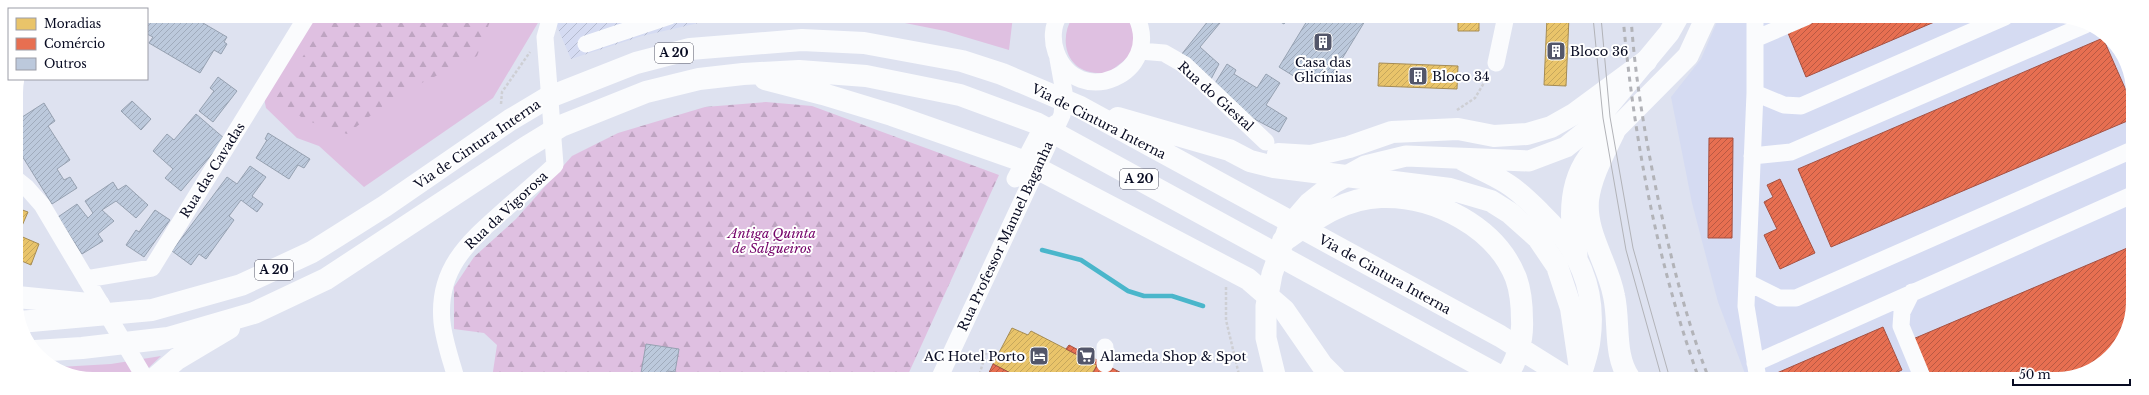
<svg xmlns="http://www.w3.org/2000/svg" width="2149" height="395" viewBox="0 0 2149 395" font-family="'Libre Baskerville',serif">
	<style>
		.built { fill: #d5dbf2 }
		.industrial { fill: url(#industrial-furrows) }
		.green { fill: #dfc0e1 }
		.forest { fill: url(#forest-firs) }
		.homes { fill: url(#homes-hatch); stroke: #a68c54 }
		.shops { fill: url(#shops-hatch); stroke: #a45143 }
		.lines { fill: none; stroke-linecap: round; stroke-linejoin: round }
		.stream { stroke: #4ab6cb; stroke-width: 4.5 }
		.building { fill: url(#building-hatch); stroke: #96a1b1 }
		.path { stroke: #cecfd4; stroke-width: 2.5; stroke-dasharray: 3 2; stroke-linecap: butt }
		.minor { stroke: #fafbfd; stroke-width: 17 }
		.major { stroke: #fafbfd; stroke-width: 21 }
		.highway { stroke: #fafbfd; stroke-width: 22 }
		.tram { stroke: #b2b3b8; stroke-width: 1 }
		.rail { stroke: #b2b3b8; stroke-width: 3; stroke-dasharray: 5 5; stroke-linecap: butt }
		.labels { text-anchor: middle; stroke-width: 4; stroke-linejoin: round; paint-order: stroke }
		.shield { fill: #fff; stroke: #525464; stroke-width: 1 }
		.shield-label { font-size: 12px; font-weight: bold; fill: #080b22 }
		.poi-label { font-size: 13px; fill: #080b22; stroke: #fff; text-anchor: start }
		.street-label { font-size: 13px; fill: #080b22; stroke: #fff }
		.park-label { font-size: 13px; font-style: italic; fill: #730068; stroke: #fff }
	</style>
	<defs>
		<pattern id="industrial-furrows" width="10" height="10" patternUnits="userSpaceOnUse"><rect width="10" height="10" fill="#d5dbf2"/><path d="M-1 1l2-2M0 10L10 0M9 11l2-2" fill="none" stroke="#b5bbcf"/></pattern>
		<pattern id="forest-firs" width="22" height="20" patternUnits="userSpaceOnUse"><rect width="22" height="20" fill="#dfc0e1"/><path d="M5 1l3.5 6h-7zM16 11l3.5 6h-7z" fill="#bea4c1"/></pattern>
		<pattern id="homes-hatch" width="6" height="6" patternUnits="userSpaceOnUse"><rect width="6" height="6" fill="#e9c46a"/><path d="M-1 1l2-2M0 6l6-6M5 7l2-2" fill="none" stroke="#c6a75c"/></pattern>
		<pattern id="shops-hatch" width="6" height="6" patternUnits="userSpaceOnUse"><rect width="6" height="6" fill="#e76f51"/><path d="M-1 1l2-2M0 6l6-6M5 7l2-2" fill="none" stroke="#b95943"/></pattern>
		<pattern id="building-hatch" width="6" height="6" patternUnits="userSpaceOnUse"><rect width="6" height="6" fill="#bcc9dc"/><path d="M-1 1l2-2M0 6l6-6M5 7l2-2" fill="none" stroke="#a0abbc"/></pattern>
	</defs>
	<rect width="100%" height="100%" fill="#dee2f0"/>
	<!-- built -->
	<path class="built" d="M1719,17h347l41,18 24,43 1,234 -25,48 -51,19h-309l-29,-77 -26,-99 -21,-106 30,-38z"/>
	<!-- industrial -->
	<path class="industrial" d="M560,16h145l-2,6 -61,14 -71,23 -16,-37z"/>
	<!-- green -->
	<path class="green" d="M312,16h230l-49,82 -129,89 -45,-41 -22,-8 -31,-30 -3,-15z
		M705,16h35l-37,6z
		M870,16h143l-4,34 -64,-19z
		M1073,16h54c11,20 10,37 -10,50 -6,5 -11,8 -19,7 -32,-1 -40,-33 -25,-57z
		M161,356l-23,22h-55l-24,-11 52,-3z"/>
	<!-- forest -->
	<path class="forest" d="M329,16h163l-15,40 -80,39 -50,39 -42,-14 -29,-22z
		M766,102l46,4 187,69 -93,204 -414,-1 5,-33 -13,-12 -30,-4v-42l20,-30 42,-38 56,-63 46,-23 87,-26z"/>
	<!-- homes -->
	<path class="homes" d="M1458,16h21v15h-21z
		M1547,17h22l-3,69 -22,-1z
		M1379,63l79,3 -1,23 -79,-3z
		M17,208l11,4 -10,23 21,9 -8,21 -14,-6z
		M1012,328l16,7 3,-4 66,34 -7,14h-68l-29,-15z"/>
	<!-- shops -->
	<path class="shops" d="M1826,17h120l-140,60 -18,-44z
		M2103,38l29,66v15l-301,128 -33,-78z
		M1709,138h24l-1,100h-24z
		M1780,179l35,74 -35,16 -16,-34 13,-6 -13,-27 9,-5 -6,-12z
		M2132,246v66l-25,48 -51,19h-124l-19,-40z
		M1883,327l19,43 -20,9h-110l-2,-3z
		M1069,345l58,31 8,3h-45l7,-14 -31,-16z
		M993,364l29,15h-36z"/>
	<g class="lines">
		<!-- stream -->
		<path class="stream" d="M1042,250l39,10 47,31 16,5h28l31,10"/>
	</g>
	<!-- building -->
	<path class="building" d="M147,16h44l36,21 -3,5 3,2 -6,10 -7,-4 -14,23 -51,-30 4,-6 -6,-3z
		M1212,16h25l-6,7 -6,-6 -25,30 19,17 -9,17 -29,-26z
		M1279,16h10l-5,8 -7,-4z
		M1310,16h58l-40,66 -16,-10 -7,11 -26,-16z
		M1227,64l9,6 -2,4 23,14 9,-14 14,9 -14,22 21,13 -8,14 -36,-19 -29,-28z
		M218,77l19,14 -24,31 -14,-11 15,-20 -4,-3z
		M132,101l19,18 -10,11 -20,-19z
		M44,103l11,18 -7,5 22,34 -13,9 7,11 6,-3 7,11 -25,16 -33,-53 -3,2v-32z
		M196,114l29,25 -44,52 -16,-13 8,-9 -20,-18 14,-17 7,6z
		M268,133l42,26 -6,9 -6,-3 -9,14 -33,-21 11,-18 -2,-1z
		M250,166l16,11 -14,19 11,8 -6,8 -16,-12 -12,16 5,4 -28,39 -7,-5 -8,11 -19,-14 55,-74 10,7z
		M113,182l5,8 8,-5 22,20 -12,13 -20,-17 -14,9 12,11 -16,13 5,7 -21,13 -24,-37 19,-13 11,14 5,-5 -8,-12z
		M155,210l15,10 -26,37 -18,-12 10,-15 3,2z
		M646,344l33,5 -4,23 -7,-1 -1,8h-27z"/>
	<g class="lines">
		<!-- path -->
		<path class="path" d="M501,104l1,-12 28,-40
			M1457,110l18,-12 13,-22
			M1226,287v33l14,59
			M978,379l8,-26"/>
		<!-- minor -->
		<path class="minor" d="M1059,16c-7,10 -7,25 -3,36 21,59 108,22 80,-36
			M1755,17v76l-9,213 12,73
			M1755,39l51,-22
			M586,44l84,-28
			M1140,51l24,2 21,12 81,77
			M1496,63l10,-47
			M1755,93l29,12 17,1 204,-89
			M1752,156l39,-4 294,-127
			M1015,179l23,-44 18,-12
			M17,180l10,8 15,17 103,173
			M86,279l66,-11 155,-252
			M1747,282l32,16h17l336,-148
			M1912,292l-10,20 -1,14 22,53
			M1755,363l377,-168
			M1105,364v-17
			M456,378c-5,-18 -12,-37 -14,-56 -5,-52 25,-79 60,-110 18,-16 36,-31 53,-47l-10,-128 6,-21
			M939,379l123,-264 2,-23 -6,-33"/>
		<!-- major -->
		<path class="major" d="M1462,160c14,8 30,14 44,23 12,7 24,19 34,29 38,36 57,76 50,128 -1,12 -6,24 -9,36
			M1577,257c0,-11 -4,-21 -5,-31 -2,-25 1,-48 16,-69l100,-101 18,-39
			M1276,379l-10,-41v-32l6,-32 17,-48 20,-23 25,-20 31,-17 41,-10 123,5 37,-14 25,-20 78,-94 9,-16"/>
		<!-- highway -->
		<path class="highway" d="M765,79l58,15 69,21 131,46 225,118 36,31 38,55 14,14
			M1118,118l111,32 21,11 24,6 176,22 41,12 19,12 28,25 19,28 14,42 10,68
			M1614,132c-10,21 -23,44 -26,68 -3,34 20,63 26,96 6,26 -1,60 16,83
			M1278,154l33,2 38,-9 43,-15 66,-3 36,7 33,-2 24,-7 23,-13 72,-53
			M1283,241c30,-20 60,-43 98,-44 53,-2 115,30 135,81 5,14 6,27 6,42 1,20 -5,43 -18,59
			M17,297l82,8
			M20,322l132,-12 89,-25 71,-33 73,-46 125,-86 37,-22 89,-35 54,-14 112,-9 62,3 98,18 40,13 78,33 420,229 69,43
			M35,351l47,-3 86,-10 86,-25 72,-34 199,-131 36,-22 85,-34 53,-13 44,-5 56,-3 67,5 94,19 76,28 469,256
			M155,378l22,-19 52,-31"/>
		<!-- tram -->
		<path class="tram" d="M1593,17l10,101 23,132 36,129
			M1601,17l9,100 23,131 37,131"/>
		<!-- rail -->
		<path class="rail" d="M1623,17c11,123 34,245 76,362
			M1631,17c4,62 15,125 28,186 13,60 28,119 50,176"/>
	</g>
	<!-- icons -->
	<defs>
		<g id="building-square" transform="scale(1)"><rect x="-9" y="-9" width="18" height="18" rx="4" fill="#53566a" stroke="#fff"/><path d="M-4-6H4V6H1V3H-1V6H-4ZM-2.5-4.3h1.7v1.8h-1.7ZM.8-4.3h1.7v1.8H.8ZM-2.5-1h1.7V.8h-1.7ZM.8-1h1.7V.8H.8Z" fill="#fff"/></g>
		<g id="hotel-square" transform="scale(1)"><rect x="-9" y="-9" width="18" height="18" rx="4" fill="#53566a" stroke="#fff"/><path d="M-6-4.5h1.5V1H6V5H4.5V3h-9V5H-6ZM-4 0a1.8 1.8 0 1 1 3.6 0ZM.5 0V-2.5h3Q6-2.5 6 0Z" fill="#fff"/></g>
		<g id="supermarket-square" transform="scale(1)"><rect x="-9" y="-9" width="18" height="18" rx="4" fill="#53566a" stroke="#fff"/><path d="M-6-5.5h2.5l.6 2H6L4.5 2H-2.5L-4.4-4H-6ZM-1.5 3.2a1.3 1.3 0 1 0 .1 0ZM3 3.2a1.3 1.3 0 1 0 .1 0Z" fill="#fff"/></g>
	</defs>
	<g fill-rule="evenodd">
		<use href="#building-square" x="1323" y="42"/>
		<use href="#building-square" x="1556" y="51"/>
		<use href="#building-square" x="1418" y="76"/>
		<use href="#hotel-square" x="1039" y="356"/>
		<use href="#supermarket-square" x="1086" y="356"/>
	</g>
	<g class="labels">
		<!-- shield labels -->
		<g class="shield">
			<rect x="655" y="43" width="38" height="20" rx="3"/>
			<rect x="1120" y="169" width="38" height="20" rx="3"/>
			<rect x="255" y="260" width="38" height="20" rx="3"/>
		</g>
		<g class="shield-label">
			<text x="674" y="57">A 20</text>
			<text x="1139" y="183">A 20</text>
			<text x="274" y="274">A 20</text>
		</g>
		<!-- poi labels -->
		<g class="poi-label">
			<text x="1570" y="56">Bloco 36</text>
			<text x="1323" y="67" text-anchor="middle">Casa das<tspan x="1323" dy="15">Glicínias</tspan></text>
			<text x="1432" y="81">Bloco 34</text>
			<text x="1025" y="361" text-anchor="end">AC Hotel Porto</text>
			<text x="1100" y="361">Alameda Shop &amp; Spot</text>
		</g>
		<!-- street labels -->
		<g class="street-label">
			<text transform="translate(1216 96) rotate(42)" y="5">Rua do Giestal</text>
			<text transform="translate(1099 121) rotate(27)" y="5">Via de Cintura Interna</text>
			<text transform="translate(477 144) rotate(-34)" y="5">Via de Cintura Interna</text>
			<text transform="translate(212 170) rotate(-58)" y="5">Rua das Cavadas</text>
			<text transform="translate(506 210) rotate(-43)" y="5">Rua da Vigorosa</text>
			<text transform="translate(1005 236) rotate(-65)" y="5">Rua Professor Manuel Baganha</text>
			<text transform="translate(1385 274) rotate(29)" y="5">Via de Cintura Interna</text>
		</g>
		<!-- park labels -->
		<g class="park-label">
			<text x="772" y="238">Antiga Quinta<tspan x="772" dy="15">de Salgueiros</tspan></text>
		</g>
	</g>
	<!-- crop -->
	<path d="M0 0H2149V395H0ZM93 23H2056A70 70 0 0 1 2126 93V302A70 70 0 0 1 2056 372H93A70 70 0 0 1 23 302V93A70 70 0 0 1 93 23Z" fill="#fff" fill-rule="evenodd"/>
	<!-- legend -->
	<rect x="8" y="8" width="140" height="72" fill="#ffffff" stroke="#9c9da7"/>
	<rect x="16" y="18" width="20" height="12" fill="#e9c46a" stroke="#9c9da7"/>
	<text x="44" y="28" font-size="12" fill="#080b22">Moradias</text>
	<rect x="16" y="38" width="20" height="12" fill="#e76f51" stroke="#9c9da7"/>
	<text x="44" y="48" font-size="12" fill="#080b22">Comércio</text>
	<rect x="16" y="58" width="20" height="12" fill="#bcc9dc" stroke="#9c9da7"/>
	<text x="44" y="68" font-size="12" fill="#080b22">Outros</text>
	<!-- scale -->
	<path d="M2013 379v6h117v-6" fill="none" stroke="#080b22" stroke-width="2"/>
	<text x="2019" y="379" font-size="12" fill="#080b22" stroke="#ffffff" stroke-width="3" paint-order="stroke">50 m</text>
</svg>
